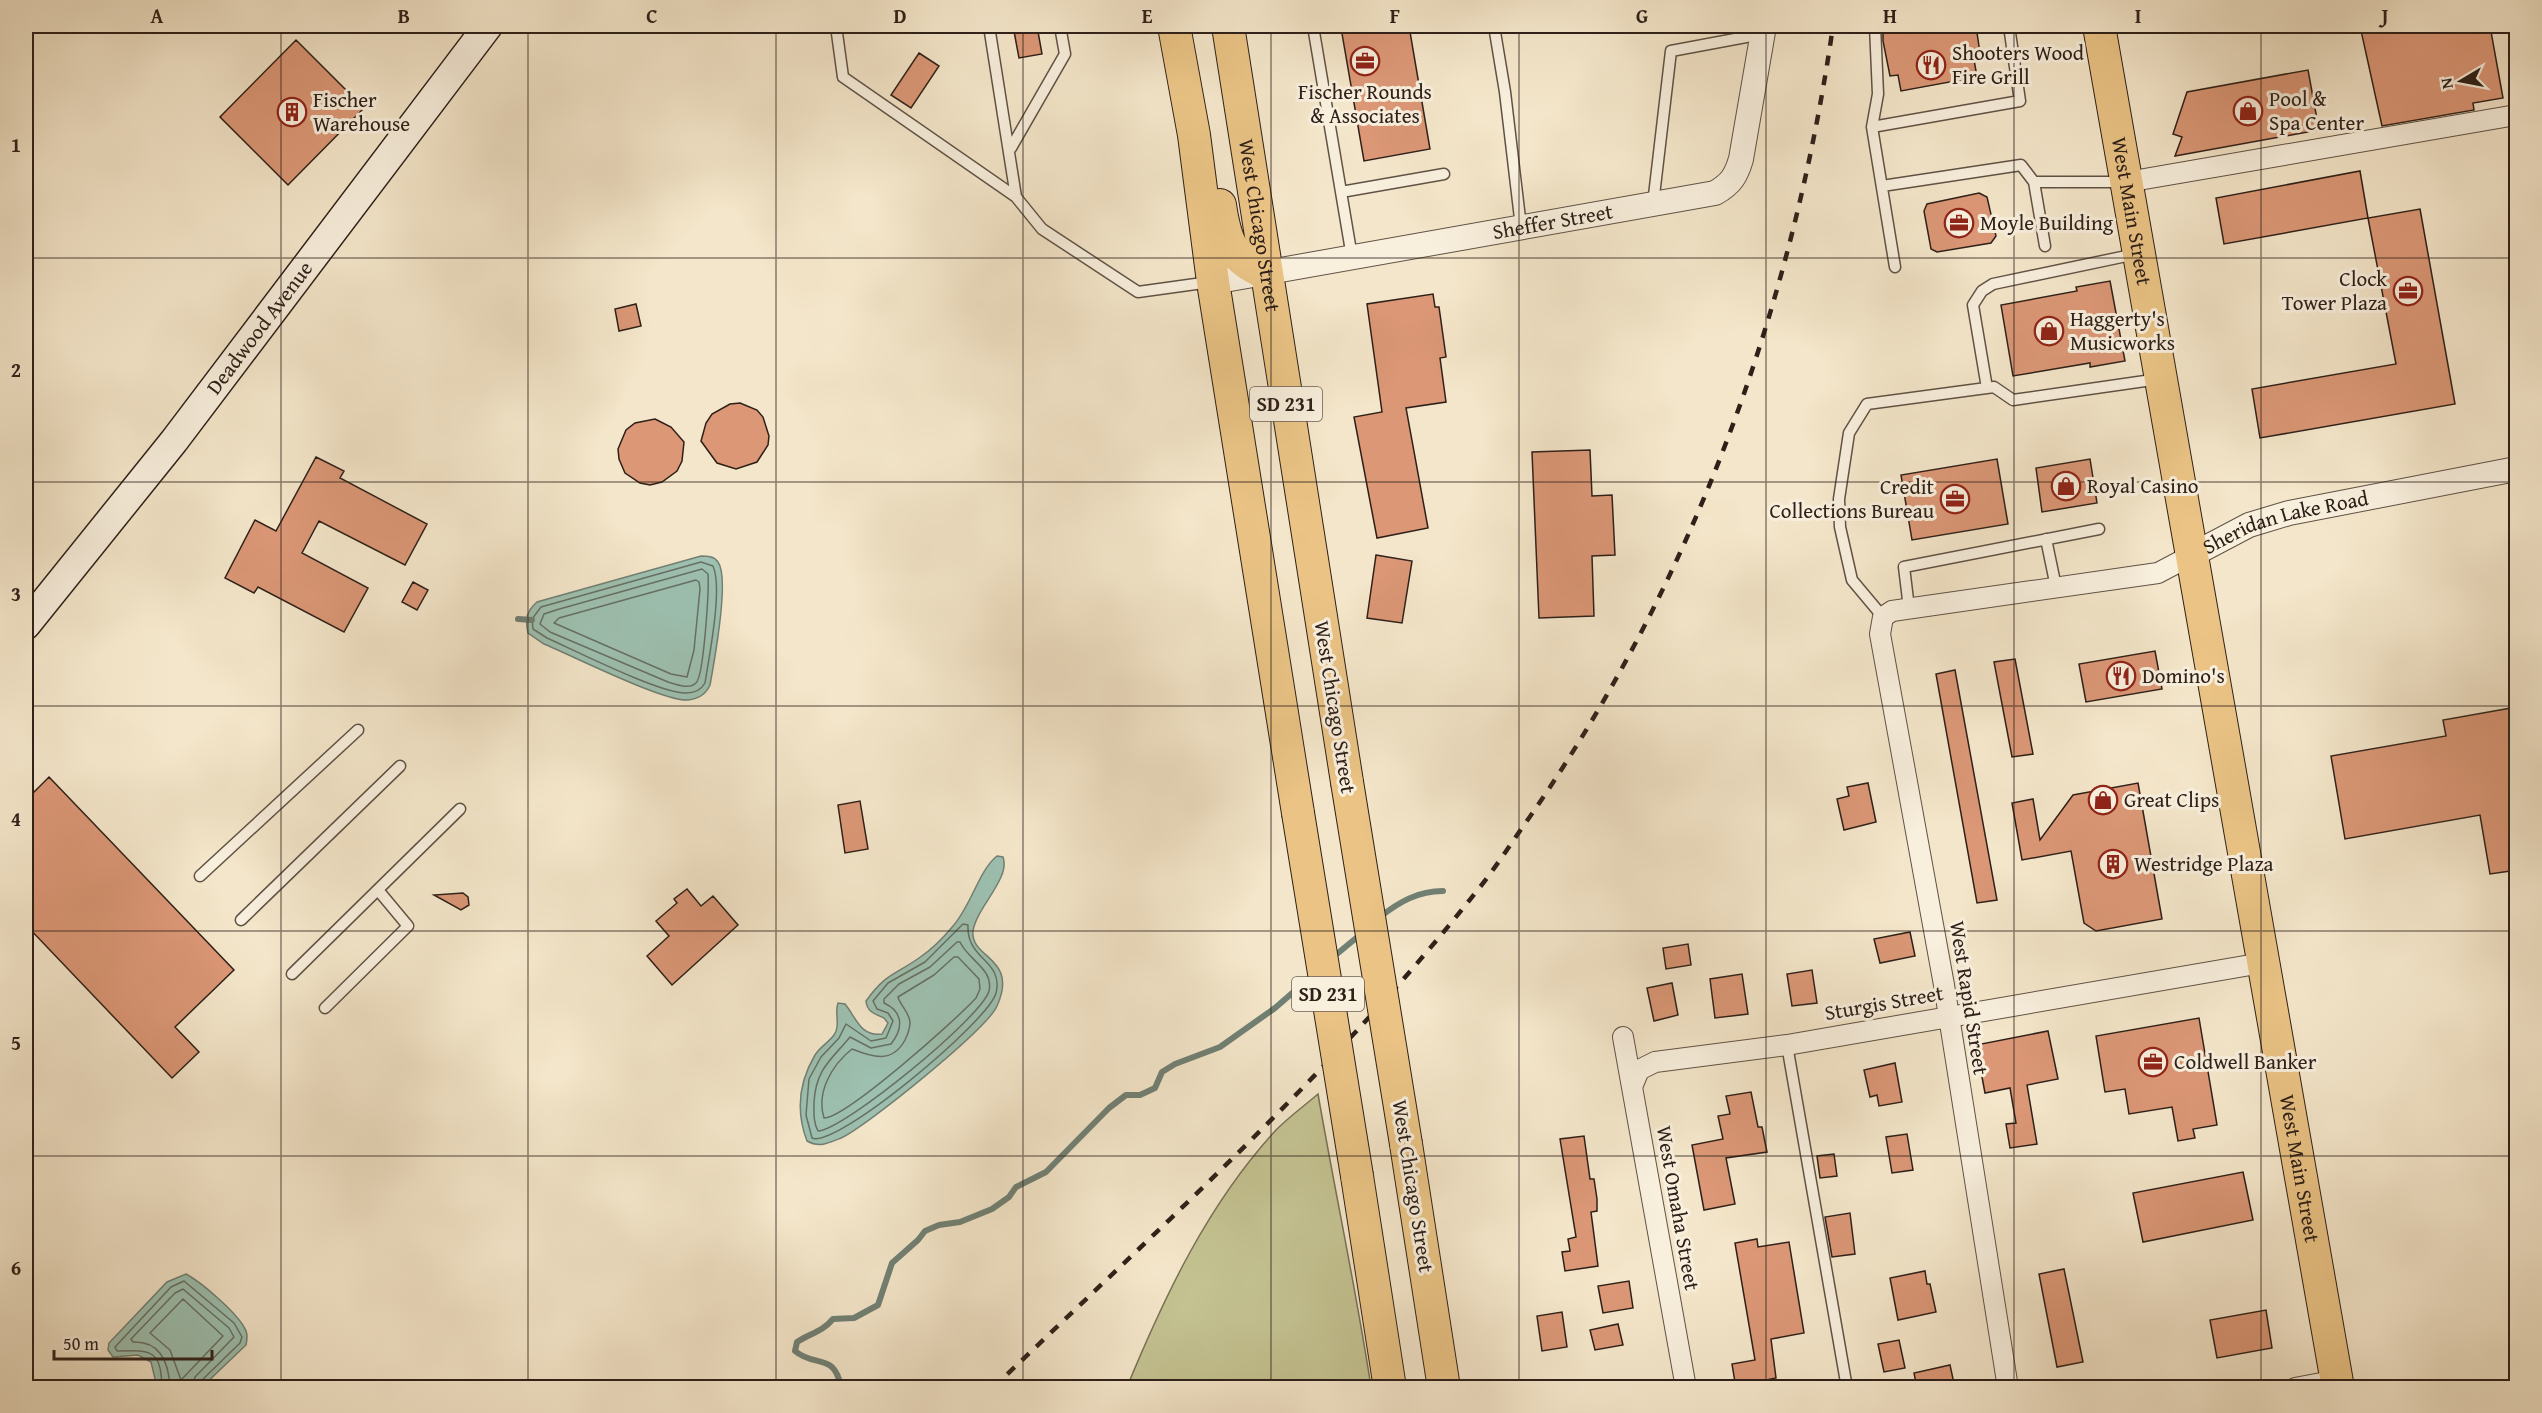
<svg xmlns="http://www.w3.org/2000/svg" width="2542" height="1413" viewBox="0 0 2542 1413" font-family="'Gentium Book Plus',serif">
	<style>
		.green { fill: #c4c291; stroke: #797155; stroke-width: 1.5 }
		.water { fill: #9dc0b0; stroke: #718074; stroke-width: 1.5 }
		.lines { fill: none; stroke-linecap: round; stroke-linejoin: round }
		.shore { stroke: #667064; stroke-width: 1.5 }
		.stream { stroke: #718074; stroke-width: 6 }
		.building { fill: #db9776; stroke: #2e2019; stroke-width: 1.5 }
		.service-casing { stroke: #605245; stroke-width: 13 }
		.minor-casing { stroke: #605245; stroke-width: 22 }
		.tertiary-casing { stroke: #605245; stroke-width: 26 }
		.secondary-casing { stroke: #2e2019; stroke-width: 31 }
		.primary-casing { stroke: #2e2019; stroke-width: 34 }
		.service { stroke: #f8efdd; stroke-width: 10 }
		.minor { stroke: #f8efdd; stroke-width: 20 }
		.tertiary { stroke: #f8efdd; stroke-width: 24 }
		.secondary { stroke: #f8efdd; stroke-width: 28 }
		.primary { stroke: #eac385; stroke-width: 32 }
		.rail { stroke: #2e2019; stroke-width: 4.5; stroke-dasharray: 10 10; stroke-linecap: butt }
		.primary-bridge-casing { stroke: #2e2019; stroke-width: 34; stroke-linecap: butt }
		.primary-bridge { stroke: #eac385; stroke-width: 32 }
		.grid { fill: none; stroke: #2e2019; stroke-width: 1.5; stroke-opacity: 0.55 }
		.labels { text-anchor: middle; stroke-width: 6; stroke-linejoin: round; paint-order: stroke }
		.shield { fill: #f8efdd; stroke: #6b5e54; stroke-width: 1.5 }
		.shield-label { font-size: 20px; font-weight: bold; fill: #2e2019 }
		.poi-label { font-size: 21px; fill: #2e2019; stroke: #f8efdd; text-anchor: start }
		.street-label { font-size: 21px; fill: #2e2019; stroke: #f8efdd }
		.neatline { fill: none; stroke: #2e2019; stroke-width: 2 }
		.grid-label { font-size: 20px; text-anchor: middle; font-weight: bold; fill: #2e2019 }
	</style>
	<rect width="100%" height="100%" fill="#f4e6ca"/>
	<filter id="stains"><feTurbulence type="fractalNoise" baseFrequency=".00333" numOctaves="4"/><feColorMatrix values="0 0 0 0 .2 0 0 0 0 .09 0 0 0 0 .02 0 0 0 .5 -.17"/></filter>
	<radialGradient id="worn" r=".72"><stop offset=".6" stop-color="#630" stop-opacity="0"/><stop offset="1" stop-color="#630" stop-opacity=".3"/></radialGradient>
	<!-- green -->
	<path class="green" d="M1318,1094c17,98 38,195 53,293h-244c38,-92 81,-183 149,-257 13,-13 28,-24 42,-36z"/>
	<!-- water -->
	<path class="water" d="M701,556c6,0 13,0 17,6 12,16 -4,101 -8,123 -4,9 -12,14 -22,15 -24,2 -117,-45 -144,-56l-16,-11c-3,-14 -2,-21 9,-31z
		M997,856l6,1c8,21 -27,51 -30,74 -3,28 46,26 24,75 -10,23 -130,120 -156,132 -12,5 -22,10 -34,3 -11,-29 -8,-59 8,-86 5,-8 14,-13 19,-20 7,-10 0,-22 4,-32l7,1c11,13 15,33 37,30l6,-11 -4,-5c-9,-4 -17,-6 -18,-17 20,-28 29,-26 53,-43 12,-8 25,-21 34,-32 18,-20 26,-56 44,-70z
		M186,1274c15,8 54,41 60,57 2,5 1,8 0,14l-44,42h-45l-6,-25 -13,-7 -25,2 -5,-7 1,-7 58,-61z"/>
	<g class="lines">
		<!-- shore -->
		<path class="shore" d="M701,562l12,4c10,22 -4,91 -8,117 -4,7 -11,10 -19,10 -25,1 -112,-43 -139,-55l-14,-9 -1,-10 9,-12z
			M702,569l6,5c1,15 -4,102 -12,109 -7,7 -21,1 -28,-1l-118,-50 -10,-8 4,-10 12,-4z
			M696,580l3,2 1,7 -6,61 -7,27 -16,-3 -117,-51 5,-5z
			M963,924l5,1c-2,35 36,35 28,68 -7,28 -160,156 -184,145l-6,-23 3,-36 12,-22 18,-19 7,-14 25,17 15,-3 7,-17 -5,-8 -11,-4 -4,-8 15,-18 37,-21z
			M957,942h3c8,18 34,27 29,49 -7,26 -145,139 -171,140 -5,-9 -4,-19 -4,-29 2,-33 17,-42 36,-65l21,11 20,-4c12,-15 13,-32 -7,-41v-4l15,-15 31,-17z
			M954,957h4l21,22 1,10 -4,9c-19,21 -130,120 -152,120 -8,-26 8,-53 28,-69 20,8 40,15 53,-9 3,-6 5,-11 5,-18 -1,-10 -10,-17 -12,-25l36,-22z
			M183,1299l40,37 -42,44 -11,-30 -20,-17z
			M162,1388c-1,-39 -11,-38 -45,-37l-2,-4 56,-60 13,-6 50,42 8,14 -2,6 -39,38 -2,7
			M170,1388c-1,-24 -9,-47 -37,-46l-2,-3 44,-46 8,-4 46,39 5,9 -39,40 -4,11"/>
		<!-- stream -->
		<path class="stream" d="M518,619l14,1
			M1380,917c19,-15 38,-26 63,-26
			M1332,958l29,-24
			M841,1388c-6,-36 -26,-20 -46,-37l2,-9c14,-9 25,-10 36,-23l21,-1 24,-13 14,-42 26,-23 7,-9 14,-6 21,-3 32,-13 17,-12 7,-10 30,-15 63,-64 17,-13h14l15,-7 7,-16 13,-8 45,-17 55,-39 38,-33"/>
	</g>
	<!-- building -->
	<path class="building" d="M1013,26h24l5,28 -23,4z
		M1354,26h55l21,123 -66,12 -23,-133z
		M1891,26h85l4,27 -7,1 4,23 -76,14 -3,-16 -8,1 -7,-35v-10l9,-1z
		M2360,26h130l13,72 -30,5 1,7 -92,16z
		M296,40l68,68 -76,77 -68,-68z
		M919,53l20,13 -28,42 -20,-13z
		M2308,70l11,60 -144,26 7,-19 -9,-3 14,-42z
		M2360,171l8,47 -144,26 -8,-46z
		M1979,193l8,4 9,39 -5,7 -54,9 -6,-3 -7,-38 3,-7z
		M2420,209l35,195 -195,34 -8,-49 144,-25 -28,-146z
		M2110,281l15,80 -35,6v-4l-77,13 -12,-71 76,-14 -1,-4z
		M1433,294l2,13h4l7,50 -6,1 6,44 -40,6 22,120 -51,10 -23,-121 28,-5 -15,-108z
		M636,304l5,22 -22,5 -4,-22z
		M740,403l17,7 6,7 6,19 -1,9 -11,17 -21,7 -19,-6 -16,-22 5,-18 6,-9 18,-10z
		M655,419l16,8 13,15 -2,19 -5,10 -15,11 -12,3 -10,-2 -15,-10 -6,-14 -1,-10 8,-19 9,-7z
		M1590,450l2,46 20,-1 3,60 -23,1 2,60 -55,2 -7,-166z
		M316,457l28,14 -4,7 87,46 -22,41 -86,-44 -17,32 66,35 -24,44 -86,-45 -4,6 -29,-15 30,-58 21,11z
		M1997,459l11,65 -96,16 -11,-65z
		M2090,459l7,44 -55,9 -6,-44z
		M1376,555l36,6 -10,62 -35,-5z
		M413,582l15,8 -11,20 -15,-8z
		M2155,651l7,38 -76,13 -7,-38z
		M2015,659l18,95 -21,3 -18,-95z
		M1955,670l42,230 -20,3 -41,-229z
		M2517,707v163l-27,4 -10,-59 -135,24 -14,-83 115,-20 -3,-16z
		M49,777l185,193 -59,57 24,25 -27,26 -146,-153v-125z
		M1868,783l8,39 -32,8 -7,-31 12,-3 -2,-9z
		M2138,783l24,136 -66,12 -12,-8 -13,-72 -49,9 -10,-57 21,-4 7,41 33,-45z
		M860,801l8,48 -23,4 -7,-48z
		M687,889l14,17 12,-10 25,29 -66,60 -25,-29 22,-20 -13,-15 21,-18 -3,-4z
		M463,893l5,4 1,8 -8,5 -27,-15z
		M1910,932l5,24 -35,7 -6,-24z
		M1688,944l3,21 -25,4 -3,-21z
		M1812,970l5,33 -25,3 -5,-32z
		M1742,974l6,40 -33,4 -5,-39z
		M1672,983l6,32 -24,6 -7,-33z
		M2199,1018l18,107 -24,4 2,9 -17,3 -6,-34 -43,7 -4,-25 -20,3 -9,-56z
		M2048,1031l10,48 -31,6 10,59 -27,4 -4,-24 10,-1 -6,-35 -25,5 -9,-48z
		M1895,1063l7,39 -23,4 -2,-11 -7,2 -6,-27z
		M1751,1092l7,35h4l5,25 -41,6 9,46 -31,6 -12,-65 31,-6 -5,-23 12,-2 -4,-18z
		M1907,1134l6,36 -21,3 -6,-36z
		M1584,1136l6,43h4l3,20v12l-6,1 7,54 -33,5 -3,-19 8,-1 -2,-12 8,-2 -16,-98z
		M1834,1154l3,22 -17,2 -3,-22z
		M2243,1172l10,48 -110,22 -10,-49z
		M1850,1213l5,41 -23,3 -7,-40z
		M1757,1239l1,8 31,-5 15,91 -33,6 5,39 -10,2 1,8h-31l-4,-24 23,-4 -20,-117z
		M2064,1269l19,93 -26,5 -18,-93z
		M1925,1271l2,13h3l6,28 -38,8 -8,-42z
		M1629,1281l4,27 -30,5 -5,-27z
		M2266,1310l6,38 -55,10 -7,-38z
		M1562,1312l5,35 -25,4 -5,-35z
		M1618,1324l5,21 -28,5 -5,-20z
		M1899,1340l6,28 -21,4 -6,-28z
		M1950,1365l5,23h-38l-3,-15z"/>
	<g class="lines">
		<!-- service casing -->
		<g class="service-casing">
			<path id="service" d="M836,26l7,51 173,120 26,32 96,63 72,-10
				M989,26l27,171
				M1313,26l39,231
				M1494,26l11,66 16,135
				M1872,127l6,-33 -3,-68
				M1011,148l54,-94 -5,-28
				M1882,186l139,-21 13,17
				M1341,192l103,-18
				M1653,204l18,-153 91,-17
				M2045,246l-11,-64h89
				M1895,267l-23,-140 148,-26 -11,-75
				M1987,388l-14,-83 9,-14 11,-7 143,-30
				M2046,539l10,48
				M1909,608l-5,-41 195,-38
				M1883,617l-31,-37 -12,-53 -1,-28 10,-66 18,-29 127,-17 19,13 146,-21
				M200,876l158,-146
				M241,920l159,-154
				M292,974l168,-165
				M325,1008l83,-82 -30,-36
				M1787,1045l60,343"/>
		</g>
		<!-- minor casing -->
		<g class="minor-casing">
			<path id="minor" d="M2127,182l389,-67
				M1623,1037l63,351
				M1632,1087l7,-17 16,-8 132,-17 475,-82
				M2008,1388l-64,-403 -64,-351 3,-17 9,-6 266,-38 36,-19
				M2295,1388l42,-8"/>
		</g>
		<!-- tertiary casing -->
		<g class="tertiary-casing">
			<g id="tertiary">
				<path id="s1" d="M1213,282l502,-89c16,-9 21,-17 26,-34l23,-133"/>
				<path id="s2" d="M2194,554l55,-29 40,-12 227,-44"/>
			</g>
		</g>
		<!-- secondary casing -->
		<g class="secondary-casing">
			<g id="secondary">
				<path id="s3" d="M26,625l148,-184 314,-415"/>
			</g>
		</g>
		<!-- primary casing -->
		<g class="primary-casing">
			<g id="primary">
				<path d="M1174,26l20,109 19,147 85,531"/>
				<path id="s4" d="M1228,26l119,756"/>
				<path id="s5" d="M2099,26l239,1362"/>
				<path d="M1220,205c5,34 11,55 46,68"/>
				<path d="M1406,1144l38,244"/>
				<path d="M1357,1176l33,212"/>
			</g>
		</g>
		<!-- service -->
		<use href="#service" class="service"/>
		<!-- minor -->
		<use href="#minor" class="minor"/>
		<!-- tertiary -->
		<use href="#tertiary" class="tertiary"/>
		<!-- secondary -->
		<use href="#secondary" class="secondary"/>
		<!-- primary -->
		<use href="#primary" class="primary"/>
		<!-- rail -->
		<path class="rail" d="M993,1388c166,-160 340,-315 483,-496 19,-23 35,-49 53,-74 164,-236 263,-508 304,-792"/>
		<!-- primary-bridge casing -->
		<g class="primary-bridge-casing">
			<path id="primary-bridge" d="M1347,782l59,362
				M1298,813l59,363"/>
		</g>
		<!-- primary-bridge -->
		<use href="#primary-bridge" class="primary-bridge"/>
	</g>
	<!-- grid -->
	<path class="grid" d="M281,26v1362M528,26v1362M776,26v1362M1023,26v1362M1271,26v1362M1519,26v1362M1766,26v1362M2014,26v1362M2261,26v1362M26,258h2490M26,482h2490M26,706h2490M26,931h2490M26,1156h2490"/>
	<!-- icons -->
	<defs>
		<g id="office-ring" transform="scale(1.5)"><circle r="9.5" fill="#f8efdd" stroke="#8f2418" stroke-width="1.5"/><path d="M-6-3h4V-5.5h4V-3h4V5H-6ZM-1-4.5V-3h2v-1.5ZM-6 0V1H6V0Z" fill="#8f2418"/></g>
		<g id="restaurant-ring" transform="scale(1.5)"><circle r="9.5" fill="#f8efdd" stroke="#8f2418" stroke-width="1.5"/><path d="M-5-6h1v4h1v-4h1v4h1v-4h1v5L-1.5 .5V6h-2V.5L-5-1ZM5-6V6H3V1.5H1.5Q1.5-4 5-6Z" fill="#8f2418"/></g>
		<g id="shop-ring" transform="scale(1.5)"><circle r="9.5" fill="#f8efdd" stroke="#8f2418" stroke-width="1.5"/><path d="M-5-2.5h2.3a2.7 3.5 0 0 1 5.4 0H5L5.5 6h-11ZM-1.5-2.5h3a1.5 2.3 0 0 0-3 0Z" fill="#8f2418"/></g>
		<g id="building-ring" transform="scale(1.5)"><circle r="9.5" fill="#f8efdd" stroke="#8f2418" stroke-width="1.5"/><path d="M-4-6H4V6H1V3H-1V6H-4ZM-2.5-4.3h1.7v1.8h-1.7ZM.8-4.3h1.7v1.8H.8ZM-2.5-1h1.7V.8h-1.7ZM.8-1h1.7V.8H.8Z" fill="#8f2418"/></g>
	</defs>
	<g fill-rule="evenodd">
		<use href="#office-ring" x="1365" y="61"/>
		<use href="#restaurant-ring" x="1931" y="65"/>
		<use href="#shop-ring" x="2248" y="111"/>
		<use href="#building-ring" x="292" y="112"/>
		<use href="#office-ring" x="1959" y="223"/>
		<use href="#office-ring" x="2408" y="291"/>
		<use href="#shop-ring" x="2049" y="331"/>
		<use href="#shop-ring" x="2066" y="486"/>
		<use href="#office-ring" x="1955" y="499"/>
		<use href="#restaurant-ring" x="2121" y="676"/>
		<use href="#shop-ring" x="2103" y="800"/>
		<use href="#building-ring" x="2113" y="864"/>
		<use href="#office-ring" x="2153" y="1062"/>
	</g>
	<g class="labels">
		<!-- shield labels -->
		<g class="shield">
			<rect x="1250" y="387" width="72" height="34" rx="4.5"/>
			<rect x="1292" y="977" width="72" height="34" rx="4.5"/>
		</g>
		<g class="shield-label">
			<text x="1286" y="411">SD 231</text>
			<text x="1328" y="1001">SD 231</text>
		</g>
		<!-- poi labels -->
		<g class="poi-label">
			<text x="1952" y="60">Shooters Wood<tspan x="1952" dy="24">Fire Grill</tspan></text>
			<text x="1365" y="99" text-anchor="middle">Fischer Rounds<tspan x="1365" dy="24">&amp; Associates</tspan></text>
			<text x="2269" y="106">Pool &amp;<tspan x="2269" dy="24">Spa Center</tspan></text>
			<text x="313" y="107">Fischer<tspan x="313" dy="24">Warehouse</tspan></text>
			<text x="1980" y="230">Moyle Building</text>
			<text x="2387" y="286" text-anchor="end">Clock<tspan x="2387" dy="24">Tower Plaza</tspan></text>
			<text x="2070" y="326">Haggerty's<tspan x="2070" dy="24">Musicworks</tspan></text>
			<text x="2087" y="493">Royal Casino</text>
			<text x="1934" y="494" text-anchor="end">Credit<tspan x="1934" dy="24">Collections Bureau</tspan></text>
			<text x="2142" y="683">Domino's</text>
			<text x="2124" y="807">Great Clips</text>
			<text x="2134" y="871">Westridge Plaza</text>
			<text x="2174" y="1069">Coldwell Banker</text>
		</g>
		<!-- street labels -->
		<g class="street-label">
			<text dy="7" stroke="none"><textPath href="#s5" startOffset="188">West Main Street</textPath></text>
			<text dy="7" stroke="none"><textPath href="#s1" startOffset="345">Sheffer Street</textPath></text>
			<text dy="7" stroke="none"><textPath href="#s4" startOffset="202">West Chicago Street</textPath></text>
			<text dy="7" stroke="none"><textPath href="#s3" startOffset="378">Deadwood Avenue</textPath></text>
			<text dy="7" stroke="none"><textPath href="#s2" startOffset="98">Sheridan Lake Road</textPath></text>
			<text transform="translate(1335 707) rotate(81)" y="7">West Chicago Street</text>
			<text transform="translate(1969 998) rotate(81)" y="7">West Rapid Street</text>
			<text transform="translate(1884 1003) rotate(-10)" y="7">Sturgis Street</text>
			<text dy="7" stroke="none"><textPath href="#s5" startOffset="1160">West Main Street</textPath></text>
			<text transform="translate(1413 1186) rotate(81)" y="7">West Chicago Street</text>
			<text transform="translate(1678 1208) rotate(80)" y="7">West Omaha Street</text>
		</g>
	</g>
	<!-- margin -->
	<rect width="2542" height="1413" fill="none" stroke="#f4e6ca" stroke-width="66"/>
	<!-- north arrow -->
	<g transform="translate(2461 81) rotate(260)" stroke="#f8efdd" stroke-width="4.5" paint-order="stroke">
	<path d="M0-4.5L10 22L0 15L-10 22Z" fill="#2e2019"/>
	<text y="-9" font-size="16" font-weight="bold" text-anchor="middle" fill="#2e2019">N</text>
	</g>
	<!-- scale -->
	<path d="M54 1350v9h158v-9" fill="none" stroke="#2e2019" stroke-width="3"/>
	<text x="63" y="1350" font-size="18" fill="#2e2019" stroke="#f8efdd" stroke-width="4.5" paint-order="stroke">50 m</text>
	<rect x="33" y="33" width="2476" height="1347" class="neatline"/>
	<g class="grid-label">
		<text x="157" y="23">A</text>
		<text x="404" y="23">B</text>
		<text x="652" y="23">C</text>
		<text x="900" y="23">D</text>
		<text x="1147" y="23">E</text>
		<text x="1395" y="23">F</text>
		<text x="1642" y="23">G</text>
		<text x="1890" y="23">H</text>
		<text x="2138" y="23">I</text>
		<text x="2385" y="23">J</text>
		<text x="16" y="152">1</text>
		<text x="16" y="377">2</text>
		<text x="16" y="601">3</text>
		<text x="16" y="826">4</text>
		<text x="16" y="1050">5</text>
		<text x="16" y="1275">6</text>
	</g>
	<rect width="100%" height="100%" filter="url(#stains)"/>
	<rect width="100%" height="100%" fill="url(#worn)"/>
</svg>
